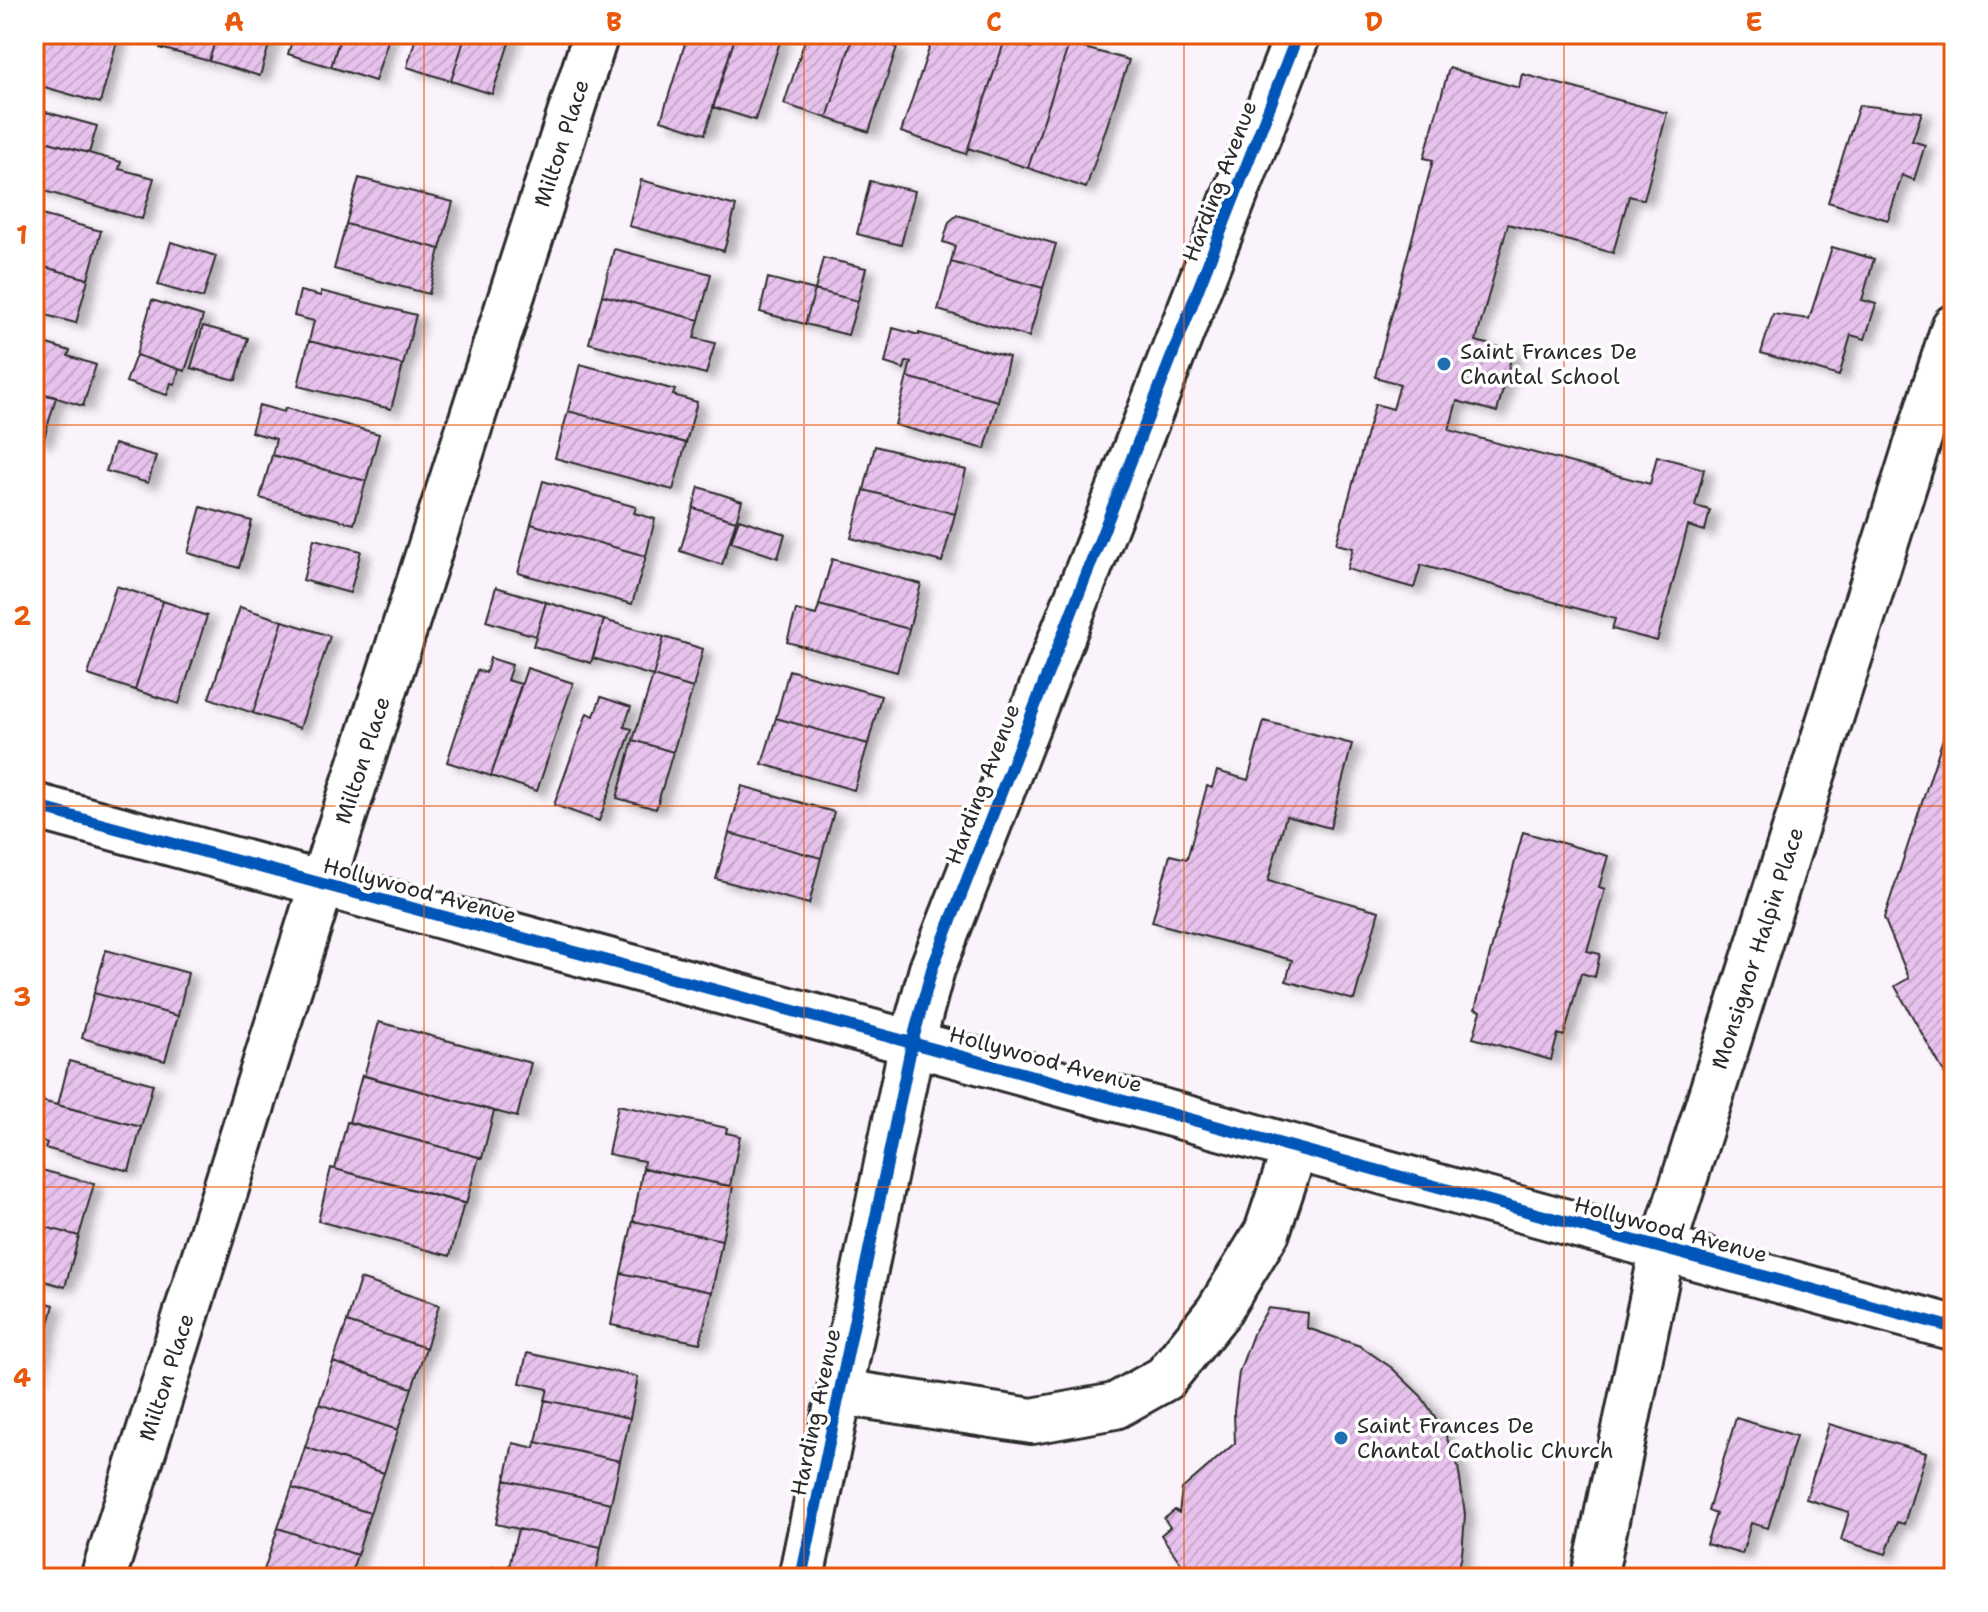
<svg xmlns="http://www.w3.org/2000/svg" width="1988" height="1612" viewBox="0 0 1988 1612" font-family="'Shantell Sans',sans-serif">
	<style>
		.building { fill: url(#building-hatch); stroke: #2b2b2b; stroke-width: 2; filter: url(#shadow) }
		.lines { fill: none; stroke-linecap: round; stroke-linejoin: round }
		.minor-casing { stroke: #2b2b2b; stroke-width: 50 }
		.minor { stroke: #fff; stroke-width: 44 }
		.cycleway-casing { stroke: #fff; stroke-width: 17 }
		.cycleway { stroke: #0057b8; stroke-width: 12 }
		.grid { fill: none; stroke: #e8590c; stroke-width: 2; stroke-opacity: 0.55 }
		.poi-dot { fill: #1f6fb2; stroke: #fff; stroke-width: 3 }
		.labels { text-anchor: middle; stroke-width: 7; stroke-linejoin: round; paint-order: stroke }
		.street-label { font-size: 22px; fill: #2b2b2b; stroke: #fff }
		.poi-label { font-size: 22px; fill: #2b2b2b; stroke: #fff; text-anchor: start }
		.neatline { fill: none; stroke: #e8590c; stroke-width: 3 }
		.grid-label { font-size: 26px; text-anchor: middle; font-weight: bold; fill: #e8590c }
	</style>
	<defs>
		<pattern id="building-hatch" width="6" height="6" patternUnits="userSpaceOnUse" patternTransform="scale(2)"><rect width="6" height="6" fill="#e7c2ec"/><path d="M-1 1l2-2M0 6l6-6M5 7l2-2" fill="none" stroke="#c6a7cb"/></pattern>
		<filter id="shadow"><feDropShadow dx="9" dy="5" stdDeviation="4" flood-color="#0004"/></filter>
	</defs>
	<rect width="100%" height="100%" fill="#faf3fb"/>
	<filter id="ink" filterUnits="userSpaceOnUse"><feTurbulence type="fractalNoise" baseFrequency=".0125" numOctaves="2"/><feDisplacementMap in="SourceGraphic" scale="16" xChannelSelector="R" yChannelSelector="G"/><feConvolveMatrix kernelMatrix="1 2 1 2 8 2 1 2 1" color-interpolation-filters="sRGB"/></filter>
	<g filter="url(#ink)">
		<!-- building -->
		<path class="building" d="M46,34h73l-19,69 -66,-19z
			M164,34h53l-8,27 -49,-13z
			M217,34h55l-12,42 -51,-15z
			M294,34h47l-10,33 -43,-13z
			M341,34h49l-15,47 -44,-14z
			M417,34h49l-15,47 -44,-14z
			M466,34h46l-20,60 -41,-13z
			M688,34h48l-31,100 -44,-14z
			M736,34l46,1 -27,85 -42,-13z
			M807,34h47l-27,84 -43,-14z
			M854,34l43,13 -28,85 -42,-14z
			M934,34h53l18,6 -39,114 -65,-22z
			M1036,34l33,10 -41,124 -60,-20 37,-108 26,8z
			M1069,44l60,16 -43,128 -58,-20z
			M1449,68l70,20 3,-14 145,39 -23,87 -15,-4 -16,57 -105,-29 -32,117 37,10 -16,61 -40,-11 -8,29 201,54 7,-28 47,13 -9,37 15,4 -5,21 -17,-5 -31,115 -45,-12 3,-10 -194,-54 -7,23 -67,-19 6,-21 -17,-4 39,-140 18,5 7,-25 -25,-7 58,-217 -9,-2z
			M1859,105l63,7 -10,29 13,4 -11,35 -12,-5 -14,45 -60,-18z
			M46,112l51,14 -8,27 -51,-14z
			M34,138l87,24 -2,7 35,9 -12,41 -108,-31z
			M359,178l94,24 -13,47 -94,-25z
			M641,180l95,26 -12,45 -95,-25z
			M870,181l45,10 -14,54 -44,-11z
			M34,213l67,18 -13,48 -54,-15z
			M957,215l99,29 -13,44 -92,-26 4,-16 -12,-4 6,-20z
			M346,224l94,25 -11,45 -95,-25z
			M171,242l45,14 -13,42 -45,-13z
			M1832,247l42,12 -12,41 14,4 -11,35 -14,-4 -12,41 -78,-23 12,-39 36,5z
			M614,249l97,25 -12,46 -97,-25z
			M823,258l43,10 -8,33 -43,-11z
			M951,262l92,26 -14,49 -91,-27z
			M34,264l54,15 -12,44 -42,-11z
			M768,278l47,12 -10,34 -45,-12z
			M815,290l43,11 -10,34 -43,-11z
			M300,291l21,5v-5l95,24 -13,50 -94,-24 5,-20 -20,-5z
			M602,295l97,25 -5,18 21,5 -9,31 -117,-31z
			M152,300l51,16 -18,55 -49,-16z
			M203,326l45,12 -12,42 -45,-12z
			M893,328l26,7v-2l90,24 -11,44 -91,-24 4,-15h-5l-2,7 -19,-6z
			M34,340l36,11 -2,5 28,9 -13,41 -49,-15z
			M309,341l94,24 -12,44 -93,-23z
			M136,355l43,14 -4,15 -4,-1 -4,12 -41,-13z
			M580,364l95,26 -2,5 24,7 -11,41 -118,-32z
			M907,377l91,24 -13,48 -90,-24z
			M34,391l22,6 -13,45 -9,-3z
			M259,405l25,7 1,-4 94,26 -13,47 -94,-26 4,-16 -25,-7z
			M568,411l118,32 -13,47 -118,-32z
			M114,444l42,12 -8,27 -42,-12z
			M875,446l91,24 -11,44 -91,-24z
			M272,455l94,26 -12,43 -94,-26z
			M543,481l93,26 -2,6 21,6 -9,37 -115,-32z
			M699,487l43,14 -6,20 -43,-13z
			M864,490l91,24 -13,48 -91,-24z
			M201,507l51,14 -13,47 -51,-15z
			M693,508l43,13 -14,44 -42,-14z
			M739,519l46,15 -7,24 -47,-16z
			M531,524l115,32 -14,48 -114,-31z
			M314,539l47,12 -11,42 -47,-13z
			M832,559l89,25 -12,45 -90,-24z
			M116,586l47,15 -28,89 -47,-15z
			M496,587l50,15 -10,34 -50,-15z
			M163,601l44,15 -28,88 -44,-14z
			M546,602l58,18 -13,43 -58,-17z
			M819,605l90,24 -12,43 -110,-30 9,-32 20,5z
			M240,607l43,14 -30,92 -44,-15z
			M604,620l60,17 -11,39 -60,-18z
			M283,621l47,15 -30,92 -47,-15z
			M664,637l39,12 -10,39 -40,-12z
			M490,658l22,7 -5,15 14,4 -30,92 -44,-14 30,-92 9,3z
			M527,668l46,15 -36,108 -46,-15z
			M789,670l92,26 -13,48 -92,-26z
			M653,676l40,12 -20,64 -40,-12z
			M601,697l30,10 -7,20 8,2 -33,92 -45,-16 33,-92 7,3z
			M1954,705v385l-59,-104 14,-8 -25,-60z
			M776,718l92,26 -14,46 -92,-26z
			M1264,721l88,23 -22,84 -44,-12 -18,65 111,30 -25,89 -68,-19 6,-21 -140,-38 18,-67 17,4 20,-73 5,2 5,-17 31,9z
			M633,740l40,12 -17,57 -39,-11z
			M742,786l92,26 -13,46 -92,-25z
			M1523,832l85,24 -9,31 6,2 -18,62 13,3 -5,23 -14,-4 -17,63 -6,-2 -7,26 -78,-22 8,-27 -6,-2z
			M729,833l92,25 -12,46 -93,-25z
			M106,950l82,23 -10,43 -84,-23z
			M94,993l84,23 -13,45 -83,-23z
			M379,1022l152,41 -14,54 -153,-41z
			M69,1061l84,23 -12,43 -83,-22z
			M362,1075l132,36 -12,47 -133,-36z
			M34,1099l107,28 -12,44 -84,-23 2,-5 -13,-3z
			M618,1105l109,23 -1,5 14,3 -10,50 -87,-18 1,-7 -36,-7z
			M347,1122l132,35 -13,47 -131,-35z
			M34,1168l60,16 -15,52 -45,-12z
			M331,1168l133,35 -14,53 -132,-35z
			M643,1168l90,19 -11,53 -89,-19z
			M633,1221l89,19 -10,52 -91,-19z
			M34,1224l45,12 -14,51 -31,-9z
			M621,1273l91,19 -12,51 -89,-18z
			M360,1279l79,26 -13,43 -79,-26z
			M34,1299l20,6 -13,49 -7,-2z
			M1268,1308l40,5 -1,15 53,18 32,22 29,28 22,33 15,37 7,48 -3,41 -5,20 10,3h-276l-30,-43 9,-8 -6,-8 11,-9 4,3 3,-24 53,-46 -1,-31 5,-40 14,-38z
			M347,1322l79,26 -14,40 -79,-26z
			M34,1352l7,2 -7,28z
			M527,1353l111,24 -8,41 -85,-18 3,-11 -28,-6z
			M333,1362l79,26 -14,42 -79,-26z
			M545,1400l85,18 -10,43 -84,-19z
			M319,1404l79,26 -14,43 -79,-26z
			M1736,1418l60,18 -28,92 -17,-5 -9,31 -36,-10 10,-30 -8,-3z
			M1829,1424l97,29 -22,71 -7,-2 -11,32 -45,-14 8,-28 -43,-13z
			M536,1442l84,19 -9,42 -106,-23 8,-37 22,5z
			M305,1447l79,26 -14,40 -78,-25z
			M505,1480l106,23 -10,44 -105,-23z
			M292,1488l78,25 -13,42 -79,-27z
			M278,1528l79,27 -8,23h-61l-24,-8z
			M518,1529l83,18 -6,31h-49l-38,-8z
			M493,1567l15,3 38,8h-56z"/>
		<g class="lines">
			<!-- minor casing -->
			<g class="minor-casing">
				<path id="minor" d="M34,806l878,237 1042,285
					M840,1392l192,29 83,-15 50,-28 53,-66 49,-80 28,-84
					M103,1578l219,-694 274,-850
					M801,1578l111,-535 20,-74 366,-935
					M1594,1578l69,-331 291,-920"/>
			</g>
			<!-- minor -->
			<use href="#minor" class="minor"/>
			<!-- cycleway casing -->
			<g class="cycleway-casing">
				<path id="cycleway" d="M34,806l878,237 1042,285
					M801,1578l111,-535 20,-74 366,-935"/>
			</g>
			<!-- cycleway -->
			<use href="#cycleway" class="cycleway"/>
		</g>
	</g>
	<!-- grid -->
	<path class="grid" d="M424,34v1544M804,34v1544M1184,34v1544M1564,34v1544M34,425h1920M34,806h1920M34,1187h1920"/>
	<!-- markers -->
	<g class="poi-dot">
		<circle cx="1444" cy="364" r="8"/>
		<circle cx="1341" cy="1438" r="8"/>
	</g>
	<g class="labels">
		<!-- street labels -->
		<g class="street-label">
			<text transform="translate(561 143) rotate(-72)" y="8">Milton Place</text>
			<text transform="translate(1219 181) rotate(-69)" y="8">Harding Avenue</text>
			<text transform="translate(362 760) rotate(-72)" y="8">Milton Place</text>
			<text transform="translate(982 784) rotate(-69)" y="8">Harding Avenue</text>
			<text transform="translate(420 890) rotate(15)" y="8">Hollywood Avenue</text>
			<text transform="translate(1757 948) rotate(-72)" y="8">Monsignor Halpin Place</text>
			<text transform="translate(1046 1059) rotate(15)" y="8">Hollywood Avenue</text>
			<text transform="translate(1671 1229) rotate(15)" y="8">Hollywood Avenue</text>
			<text transform="translate(166 1377) rotate(-72)" y="8">Milton Place</text>
			<text transform="translate(815 1412) rotate(-78)" y="8">Harding Avenue</text>
		</g>
		<!-- poi labels -->
		<g class="poi-label">
			<text x="1460" y="359">Saint Frances De<tspan x="1460" dy="25">Chantal School</tspan></text>
			<text x="1357" y="1433">Saint Frances De<tspan x="1357" dy="25">Chantal Catholic Church</tspan></text>
		</g>
	</g>
	<!-- margin -->
	<rect width="1988" height="1612" fill="none" stroke="#fff" stroke-width="88"/>
	<rect x="44" y="44" width="1900" height="1524" class="neatline"/>
	<g class="grid-label">
		<text x="234" y="31">A</text>
		<text x="614" y="31">B</text>
		<text x="994" y="31">C</text>
		<text x="1374" y="31">D</text>
		<text x="1754" y="31">E</text>
		<text x="22" y="244">1</text>
		<text x="22" y="625">2</text>
		<text x="22" y="1006">3</text>
		<text x="22" y="1387">4</text>
	</g>
</svg>
